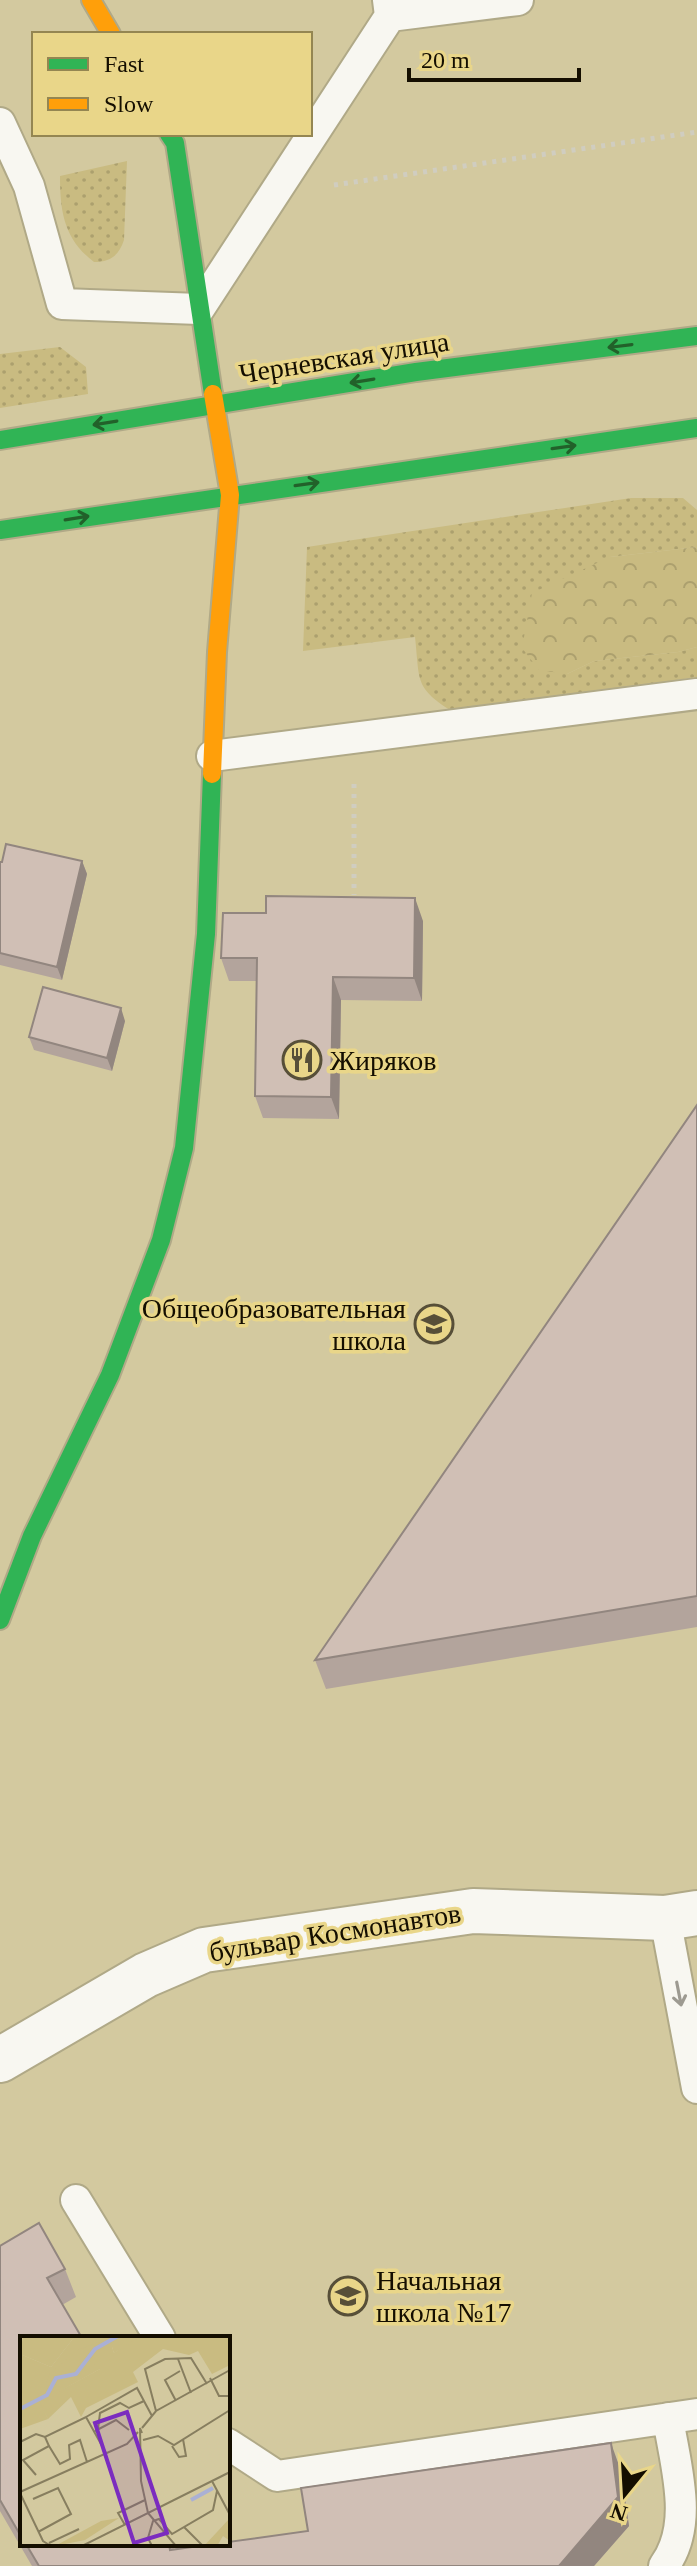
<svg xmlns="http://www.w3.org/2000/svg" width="697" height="2566" viewBox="0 0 697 2566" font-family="Georgia,serif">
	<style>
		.grass { fill: url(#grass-dots) }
		.forest { fill: url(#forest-crowns) }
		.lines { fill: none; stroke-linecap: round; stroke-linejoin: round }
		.lane-casing { stroke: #b0a987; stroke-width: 34 }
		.street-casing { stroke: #b0a987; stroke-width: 48 }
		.fast-casing { stroke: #b0a987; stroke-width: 22 }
		.slow-casing { stroke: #b0a987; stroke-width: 22 }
		.path { stroke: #d0cdc0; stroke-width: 5; stroke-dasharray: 4 6; stroke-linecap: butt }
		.lane { stroke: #f8f7f1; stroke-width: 30 }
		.street { stroke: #f8f7f1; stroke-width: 44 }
		.fast { stroke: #30b455; stroke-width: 18 }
		.slow { stroke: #ff9f0a; stroke-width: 18 }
		.wall { fill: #b3a49c }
		.shaded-wall { fill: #92867f }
		.building { fill: #d0bfb5; stroke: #92867f; stroke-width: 2 }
		.oneway { stroke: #22612a }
		.oneway2 { stroke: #9d9a91 }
		.labels { text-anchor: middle; stroke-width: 7; stroke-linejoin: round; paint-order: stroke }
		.street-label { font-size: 28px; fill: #140e00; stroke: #e9d689 }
		.poi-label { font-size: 28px; fill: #140e00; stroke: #e9d689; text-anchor: start }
		.inset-river { fill: none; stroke: #aab0d4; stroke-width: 4 }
		.inset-road { fill: none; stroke: #877e5f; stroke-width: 2 }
		.view { fill: #7b2cbf; fill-opacity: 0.15; stroke: #7b2cbf; stroke-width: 4 }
		.inset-edge { fill: none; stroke: #140e00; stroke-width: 4 }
	</style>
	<defs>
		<pattern id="grass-dots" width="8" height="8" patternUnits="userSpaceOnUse" patternTransform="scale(2)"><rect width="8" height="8" fill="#c9bb81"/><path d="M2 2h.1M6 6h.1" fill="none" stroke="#aca06e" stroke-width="1.8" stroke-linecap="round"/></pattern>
		<pattern id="forest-crowns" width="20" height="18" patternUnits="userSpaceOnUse" patternTransform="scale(2)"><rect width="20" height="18" fill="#c9bb81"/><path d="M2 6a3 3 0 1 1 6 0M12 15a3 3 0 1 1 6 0" fill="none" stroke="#aca06e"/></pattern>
	</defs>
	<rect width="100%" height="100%" fill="#d3c99f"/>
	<!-- grass -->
	<path class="grass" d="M127,161l-3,79c-5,15 -13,22 -30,22 -30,-23 -34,-50 -34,-86z
		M60,347l26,20 2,27 -88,14v-54z
		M631,498h52l14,12v37l-87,10 -43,117 27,-13 84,-9 19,-5v30l-242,36c-41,-25 -35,-31 -40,-76l-112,14 4,-104z"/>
	<!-- forest -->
	<path class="forest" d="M697,547v100l-19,5 -84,9 -27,13 -28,-4 -17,-22 10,-55 78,-36z"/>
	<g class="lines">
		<!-- lane casing -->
		<g class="lane-casing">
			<path id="lane" d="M390,16l128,-16
				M0,123l29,63 33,118 137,5 191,-293 -2,-16
				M212,756l485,-62
				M665,1918l32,170
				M76,2200l84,138
				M228,2444l49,32 420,-62
				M664,2566c31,-42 11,-101 4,-148"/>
		</g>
		<!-- street casing -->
		<g class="street-casing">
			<path id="street" d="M0,2060l146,-85 58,-25 269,-39 192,7 32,-5"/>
		</g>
		<!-- fast casing -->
		<g class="fast-casing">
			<path id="fast" d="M169,134l6,9 38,251
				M0,440l416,-68 281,-36
				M0,530l697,-102
				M0,1620l32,-84 78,-161 51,-135 23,-92 22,-214 6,-160"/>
		</g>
		<!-- slow casing -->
		<g class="slow-casing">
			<path id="slow" d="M91,0l20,34
				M212,774l5,-122 13,-157 -17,-101"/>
		</g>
		<!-- path -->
		<path class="path" d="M334,185l363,-53
			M354,784v111"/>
		<!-- lane -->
		<use href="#lane" class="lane"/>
		<!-- street -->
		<use href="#street" class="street"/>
		<!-- fast -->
		<use href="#fast" class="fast"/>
		<!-- slow -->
		<use href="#slow" class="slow"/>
	</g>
	<!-- wall -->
	<path class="wall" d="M82,861l5,13 -25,106 -62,-15v-103z
		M423,921l-1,80 -81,-1 -2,119 -76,-1 -8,-22 2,-115h-28l-8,-23z
		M125,1021l-13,50 -78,-21 -5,-13z
		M697,1105v522l-371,62 -11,-29z
		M0,2246l65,23 11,28 -14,8 -40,33v206h150l2,5 134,-18 313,-60 8,55 -35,40h-562l-32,-55z"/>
	<!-- shaded-wall -->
	<path class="shaded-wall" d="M82,861l5,13 -25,106 -5,-13z
		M415,898l8,23 -1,80 -8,-23z
		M333,977l8,23 -2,119 -8,-22z
		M121,1008l4,13 -13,50 -5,-13z
		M611,2443l10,28 8,55 -35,40h-35z"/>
	<!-- building -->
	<path class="building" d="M6,844l76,17 -25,106 -57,-14v-91h2z
		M266,896l149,2 -1,80 -81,-1 -2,120 -76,-1 2,-138h-36l2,-45h43z
		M43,987l78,21 -14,50 -78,-21z
		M697,1105v491l-382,64z
		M39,2223l26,46 -18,9 35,60h-60v200l-22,-38v-254z
		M611,2443l7,54 -59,69h-520l-13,-22h143l1,6 43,-6h15v-2l80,-11 -7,-43z"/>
	<!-- one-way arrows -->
	<defs><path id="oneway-shaft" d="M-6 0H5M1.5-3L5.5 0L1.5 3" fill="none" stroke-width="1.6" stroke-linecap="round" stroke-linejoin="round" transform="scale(2)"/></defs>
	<g class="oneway">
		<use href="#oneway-shaft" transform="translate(620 346) rotate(173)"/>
		<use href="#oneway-shaft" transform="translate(362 381) rotate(171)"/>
		<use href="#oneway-shaft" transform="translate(105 423) rotate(171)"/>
		<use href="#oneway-shaft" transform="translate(564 447) rotate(-8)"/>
		<use href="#oneway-shaft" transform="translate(307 484) rotate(-8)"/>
		<use href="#oneway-shaft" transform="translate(77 518) rotate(-9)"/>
	</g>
	<use class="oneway2" href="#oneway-shaft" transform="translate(679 1994) rotate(79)"/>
	<!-- icons -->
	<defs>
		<g id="restaurant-ring" transform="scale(2)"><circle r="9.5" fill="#e9d689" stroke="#574f38" stroke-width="1.5"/><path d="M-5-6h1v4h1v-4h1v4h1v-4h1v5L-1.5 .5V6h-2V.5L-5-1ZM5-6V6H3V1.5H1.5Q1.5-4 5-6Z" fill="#574f38"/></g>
		<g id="school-ring" transform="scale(2)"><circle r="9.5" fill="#e9d689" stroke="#574f38" stroke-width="1.5"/><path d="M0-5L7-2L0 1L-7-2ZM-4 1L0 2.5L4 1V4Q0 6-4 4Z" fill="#574f38"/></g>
	</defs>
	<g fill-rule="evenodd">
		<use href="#restaurant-ring" x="302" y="1060"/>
		<use href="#school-ring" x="434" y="1324"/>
		<use href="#school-ring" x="348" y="2296"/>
	</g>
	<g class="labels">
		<!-- street labels -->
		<g class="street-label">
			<text transform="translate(344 357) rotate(-9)" y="10">Черневская улица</text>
			<text transform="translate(335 1932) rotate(-9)" y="10">бульвар Космонавтов</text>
		</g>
		<!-- poi labels -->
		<g class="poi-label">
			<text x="330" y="1070">Жиряков</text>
			<text x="406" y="1318" text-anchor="end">Общеобразовательная<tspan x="406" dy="32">школа</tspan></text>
			<text x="376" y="2290">Начальная<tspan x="376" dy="32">школа №17</tspan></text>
		</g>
	</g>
	<!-- overview -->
	<g transform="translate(20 2336)">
		<rect width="210" height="210" fill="#d3c99f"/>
		<path d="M3,0h52l-24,31 -31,-13zM118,0h92v29l-18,9 -14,-23 -9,4 -26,-6 -30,23 5,10 -52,26 -5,9 -10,-20 -23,22 -9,-17 61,-33 -8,-5 2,-17h18l2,6zM210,182v23l-7,-5 -6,10h-13z" fill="#c9bb81"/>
		<path d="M55,0h66l-27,17 -2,-6 -12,2 -8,15h11l-3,5 -60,33 8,17 -28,10v-75l31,13zM99,182l-34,22 -30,6 46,-25z" fill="#c9bb81"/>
		<path d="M79,6l4,10 -9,13 -45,35 -10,1 11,-28 28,-23z" fill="#c9bb81"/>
		<path class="inset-river" d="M0,73l27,-14 9,-17 20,-4 19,-25 23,-13M171,164l22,-12"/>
		<path class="inset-road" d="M158,23l13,34M190,42l9,18h11M156,65l-11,-21 15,-9M136,75l-11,-42 20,-10 26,-1 16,26M66,81l51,-29 15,28M122,92l14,-17 74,-41M78,93l2,-16 20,-10 9,5 15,-7M75,95l21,-11 13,10M122,97l-2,-5 1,53 7,32 28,33M123,104l15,-4 16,9 56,-35M0,106l16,-8 9,3 41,-20 20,36M29,110l11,18 10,-5 -1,-14 11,-5 7,22M152,110l7,11 7,-1 -3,-17M16,139l-13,-15 26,-14 -4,-9M192,145l18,34M0,156l107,-48 11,-12M0,157l23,48 8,5M13,163l25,-11 13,26 -33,18M105,189l-7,-12 27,-13M164,191l19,19M29,207l30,-14M62,210l148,-74M132,210l-4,-8 5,-17 6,-2 13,15 41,-24 4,-19"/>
		<path class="view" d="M107,76l40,121 -33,10 -39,-120z"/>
		<rect width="210" height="210" class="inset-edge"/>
	</g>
	<!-- legend -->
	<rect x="32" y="32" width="280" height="104" fill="#e9d689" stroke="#948652" stroke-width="2"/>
	<rect x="48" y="58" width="40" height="12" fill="#30b455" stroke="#948652" stroke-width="2"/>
	<text x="104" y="72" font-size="24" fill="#140e00">Fast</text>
	<rect x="48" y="98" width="40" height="12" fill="#ff9f0a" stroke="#948652" stroke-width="2"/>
	<text x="104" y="112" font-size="24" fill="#140e00">Slow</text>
	<!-- north arrow -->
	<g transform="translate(625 2494) rotate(198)" stroke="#e9d689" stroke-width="6" paint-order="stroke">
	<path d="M0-6L14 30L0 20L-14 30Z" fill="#140e00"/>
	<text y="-12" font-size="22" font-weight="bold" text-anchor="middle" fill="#140e00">N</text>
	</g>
	<!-- scale -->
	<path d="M409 68v12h170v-12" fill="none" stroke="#140e00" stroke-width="4"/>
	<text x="421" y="68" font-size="24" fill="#140e00" stroke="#e9d689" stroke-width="6" paint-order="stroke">20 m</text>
</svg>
